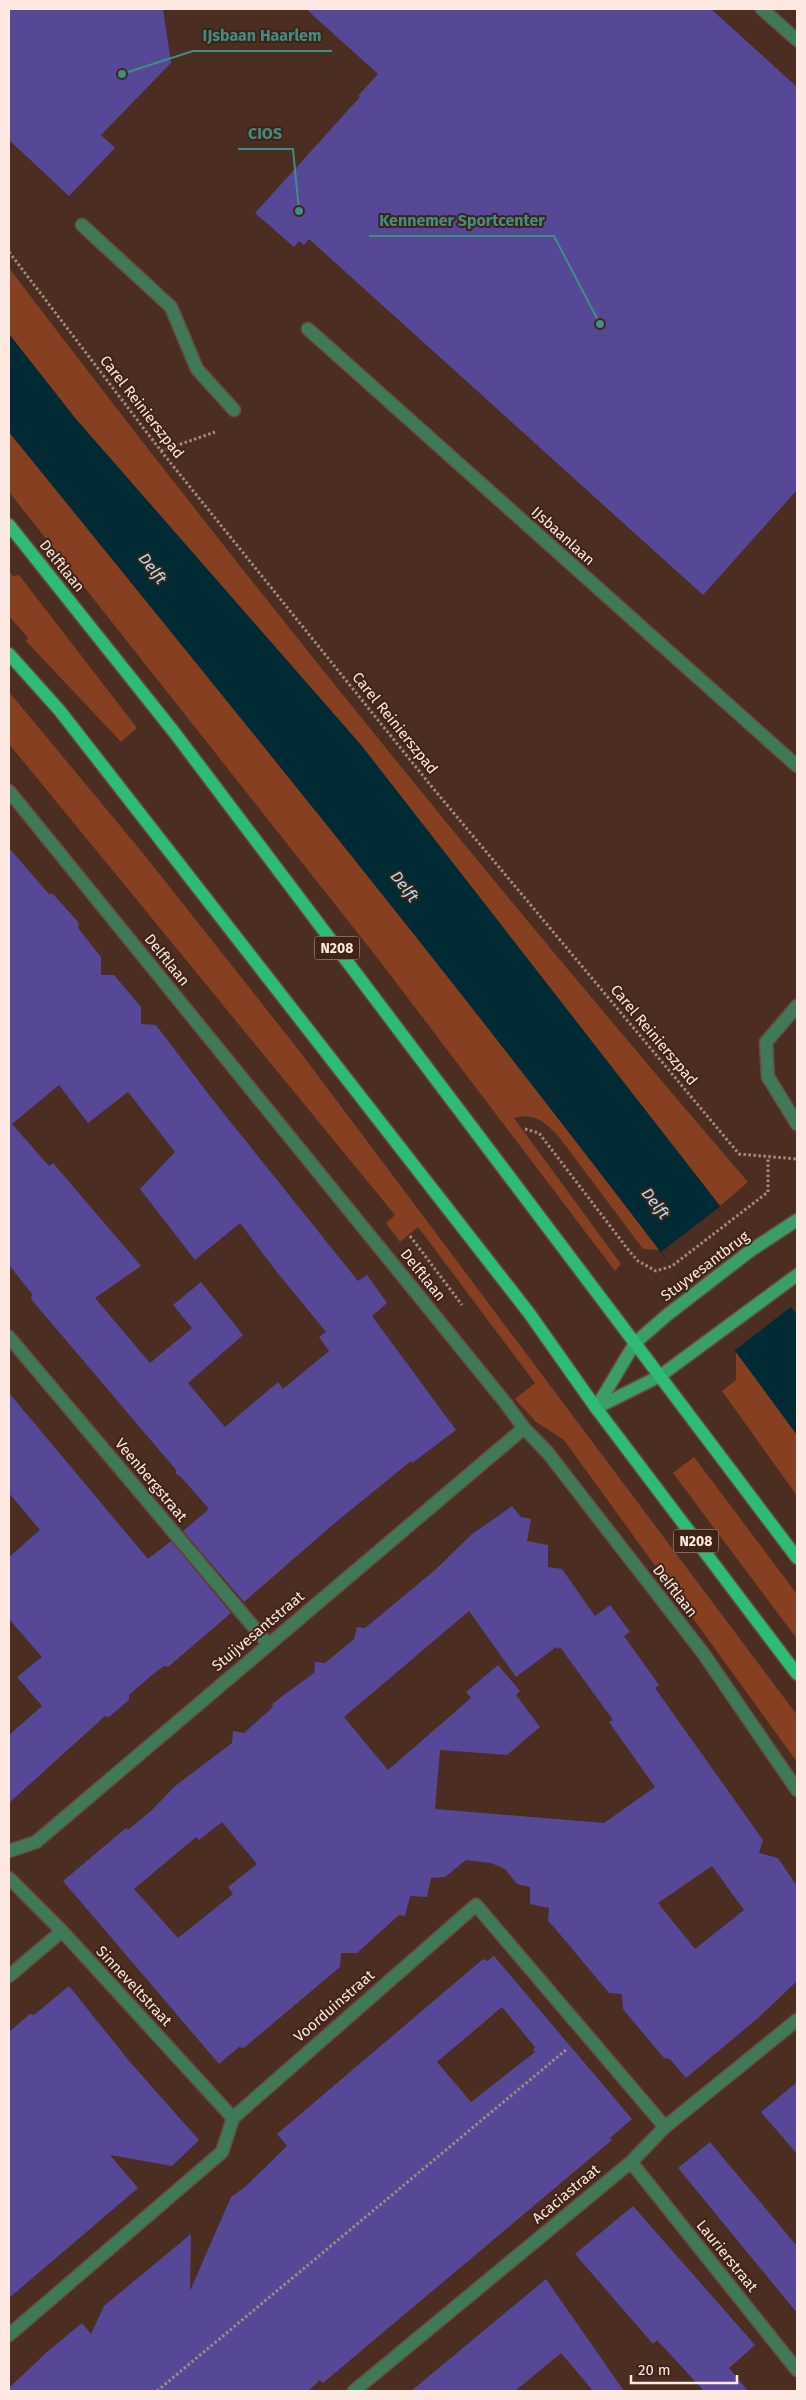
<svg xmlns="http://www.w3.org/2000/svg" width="806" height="2400" viewBox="0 0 806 2400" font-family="'Fira Sans',sans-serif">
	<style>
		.green { fill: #863f21 }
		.water { fill: #002b35 }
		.pier { fill: #4b2d21 }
		.building { fill: #564897; fill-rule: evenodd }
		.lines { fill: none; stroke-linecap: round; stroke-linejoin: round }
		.lane-casing { stroke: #674b40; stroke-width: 15 }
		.street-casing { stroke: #674b40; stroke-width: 15 }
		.secondary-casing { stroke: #674b40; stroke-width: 15 }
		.primary-casing { stroke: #674b40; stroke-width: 15 }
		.path { stroke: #a38a80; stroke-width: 3; stroke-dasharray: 2.5 2.5; stroke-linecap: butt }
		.lane { stroke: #3f7957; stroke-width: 12 }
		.street { stroke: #3f7957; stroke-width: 12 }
		.secondary { stroke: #399e68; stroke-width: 12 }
		.primary { stroke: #2dbb75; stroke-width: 12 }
		.labels { text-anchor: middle; stroke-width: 4; stroke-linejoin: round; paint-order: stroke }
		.shield { fill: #402317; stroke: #c4aea4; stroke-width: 1 }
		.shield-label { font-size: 14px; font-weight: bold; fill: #fde9e1 }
		.street-label { font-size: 15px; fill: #fde9e1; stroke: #402317 }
		.water-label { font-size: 16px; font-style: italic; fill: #aee6f7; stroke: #402317 }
		.leader { fill: none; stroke: #3f8d85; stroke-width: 2 }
		.callout-dot { fill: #3f8d85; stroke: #402317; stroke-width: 2 }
		.callout-label { font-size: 16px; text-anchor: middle; font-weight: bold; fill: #3f8d85; stroke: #402317; stroke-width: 4; stroke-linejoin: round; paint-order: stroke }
	</style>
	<rect width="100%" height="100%" fill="#4b2d21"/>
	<!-- green -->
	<path class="green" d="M9,268c237,312 484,617 739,914l-28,24 -359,-461 -286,-327 -66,-84z
		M9,432l407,503 244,315 -17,-1 -84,-112c-13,-14 -25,-25 -45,-19l107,146 -6,7 -236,-311 -370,-468z
		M9,571l4,5 6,-1 118,153 -16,14 -95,-101 2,-3 -19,-22z
		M9,692l133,160 159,201 496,662v47l-233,-322 -28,-18 -21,-23 20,-16 -117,-156 -18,15 -14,-19 9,-8 -386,-471z
		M736,1351l61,84v61l-75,-105 14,-11z
		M694,1457l103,137v45l-124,-166z"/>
	<!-- water -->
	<path class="water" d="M9,334l66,84 286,327 359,461 -2,2 79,107v120c-251,-343 -520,-673 -788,-1003z"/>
	<!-- pier -->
	<path class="pier" d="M718,1208l74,98 -58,45 -73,-99z"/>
	<!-- building -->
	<path class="building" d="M9,9h154l8,54 -70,72 14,13 -46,48 -60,-56z
		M306,9h405l86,78v403l-94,105 -394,-356 -5,6 -5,-4 -5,6 -39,-34 105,-116 -2,-1 20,-22z
		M9,848l40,46h4l26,29 -1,5 23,29v18h13l27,32v17l15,1 57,75 145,181 9,-6 20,28 -15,13 84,114 -44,33 -1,-2 -75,61 -92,80 -61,-71 26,-22 -28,-32 -5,-3v-4l-5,-6 -140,-165 1,-5 -23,-29zM59,1085l29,38 40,-31 47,60 -35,37 55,71 45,-37 36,48 50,61 -7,5 10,14 -46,38 -5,-7 -53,45 -37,-44 55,-48 -42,-53 -28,23 19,23 -42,35 -55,-65 46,-32 -88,-103 -4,3 -37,-42z
		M9,1393l139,166 23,-18 60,72 -63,54 -4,-1 -12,9 -23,20v5l-20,17 -4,-1 -96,87v-68l33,-29 -25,-29 25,-20 -33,-38v-62l31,-27 -31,-37z
		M512,1506l9,11 10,2 -4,22 21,4v22l14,2 33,47 15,-11 20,27 -6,4 35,49 -4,3 108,152 -4,13 19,5 19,28v95l-39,37 -72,60 -16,-19 -6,-1 -41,-49 -1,-15 -13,-1 -56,-67 -5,-5 1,-13 -19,-4v-17l-13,-3 -12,-15 -14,-6 -25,-3 -21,17 -14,1 -4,19 -17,-1 -5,20 -6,-1 -42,38h-16l-1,14 -88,74 -8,7 -5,-1 -20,17 -156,-183 63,-53 2,2 23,-19 24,-25 57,-43 1,-12 11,2 28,-25 1,-5 41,-30 1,-11 10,1 29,-24 3,-12 8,1 70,-58 36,-35zM469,1611l47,66 40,-30 2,2 2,-2 53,73 -4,2 46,65 -51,36 -169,-14 5,-59 67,5 33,-28 -24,-32 4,-4 -22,-26 -32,27 5,6 -83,72 -44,-53zM222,1822l35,42 -29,23 5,7 -55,44 -44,-49 62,-52 3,3zM712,1866l32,44 -49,39 -37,-46z
		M494,1956l138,163 -22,19 2,2 -289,243 -3,-3 -12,11h-299v-3l38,-36 35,-29 9,11 13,-28 87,-72 -1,57 41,-94 14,-10 42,-41 -10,-12 206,-175 4,2zM502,2007l33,40 -2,3 2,2 -64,50 -34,-40z
		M69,1986l61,76 69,78 -27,26 -62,-11 28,33 -129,110v-266l21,-18 4,1z
		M797,2082v72l-36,-42z
		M710,2142l87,104v67l-119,-145z
		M633,2206l122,139 -26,23 19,23h-44l-47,-51 -4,4 -78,-90z
		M546,2279l78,112h-31l-32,-38 -46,38h-104z"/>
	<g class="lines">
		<!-- lane casing -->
		<g class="lane-casing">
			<path id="lane" d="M762,9l35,31
				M82,225l89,82 26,62 37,41
				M308,329l489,437
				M797,1006l-31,36 2,35 29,47"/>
		</g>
		<!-- street casing -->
		<g class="street-casing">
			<path id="street" d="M9,791l495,610 20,27 24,25 155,200 94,137
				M9,1337l259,307
				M9,1851l27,-9 488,-414
				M9,1878l53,53 171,187
				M9,1976l53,-45
				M631,2162l166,208
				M9,2335l213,-183 11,-34 243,-213 189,222
				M354,2391l277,-229 34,-35 132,-107"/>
		</g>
		<!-- secondary casing -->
		<g class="secondary-casing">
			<path id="secondary" d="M596,1408l39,-65 32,-28 83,-64 47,-31
				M596,1408l64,-32 137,-101"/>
		</g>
		<!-- primary casing -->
		<g class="primary-casing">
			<path id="primary" d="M9,525l165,207 623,826
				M9,654l51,57 469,602 67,95 201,266"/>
		</g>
		<!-- path -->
		<path class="path" d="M9,252l152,199 271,336 307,367 58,5
			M161,451l54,-19
			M525,1129l14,4 91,119 8,9 18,10 16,-5 96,-74v-35
			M410,1236l52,69
			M157,2391l410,-342"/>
		<!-- lane -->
		<use href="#lane" class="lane"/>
		<!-- street -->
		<use href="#street" class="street"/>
		<!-- secondary -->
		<use href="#secondary" class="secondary"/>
		<!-- primary -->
		<use href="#primary" class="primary"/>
	</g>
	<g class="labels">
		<!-- shield labels -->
		<g class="shield">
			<rect x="314.5" y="936.5" width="45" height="23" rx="4"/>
			<rect x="673.5" y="1529.5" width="45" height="23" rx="4"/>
		</g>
		<g class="shield-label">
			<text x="337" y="953">N208</text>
			<text x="696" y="1546">N208</text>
		</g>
		<!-- street labels -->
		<g class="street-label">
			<text transform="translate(142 407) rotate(52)" y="5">Carel Reinierszpad</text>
			<text transform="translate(563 536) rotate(42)" y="5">IJsbaanlaan</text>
			<text transform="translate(62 566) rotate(51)" y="5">Delftlaan</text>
			<text transform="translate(395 723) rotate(51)" y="5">Carel Reinierszpad</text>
			<text transform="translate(167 960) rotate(51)" y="5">Delftlaan</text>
			<text transform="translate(654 1035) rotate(50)" y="5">Carel Reinierszpad</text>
			<text transform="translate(705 1266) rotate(-37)" y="5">Stuyvesantbrug</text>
			<text transform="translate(423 1275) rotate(51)" y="5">Delftlaan</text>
			<text transform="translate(151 1480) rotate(50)" y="5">Veenbergstraat</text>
			<text transform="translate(675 1591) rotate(52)" y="5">Delftlaan</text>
			<text transform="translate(258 1631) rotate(-40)" y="5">Stuijvesantstraat</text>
			<text transform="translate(134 1986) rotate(47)" y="5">Sinneveltstraat</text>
			<text transform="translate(334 2006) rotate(-41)" y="5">Voorduinstraat</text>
			<text transform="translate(566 2194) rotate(-40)" y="5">Acaciastraat</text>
			<text transform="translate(727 2256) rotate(51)" y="5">Laurierstraat</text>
		</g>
		<!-- water labels -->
		<g class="water-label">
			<text transform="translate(153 568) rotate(52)" y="6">Delft</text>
			<text transform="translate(405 886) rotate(52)" y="6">Delft</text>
			<text transform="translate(656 1203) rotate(52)" y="6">Delft</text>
		</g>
	</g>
	<!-- callouts -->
	<path class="leader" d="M122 74L193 51H332M299 211L293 149H238M600 324L554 236H369"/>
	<g class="callout-dot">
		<circle cx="122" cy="74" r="5"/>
		<circle cx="299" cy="211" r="5"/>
		<circle cx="600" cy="324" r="5"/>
	</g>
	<g class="callout-label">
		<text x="262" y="41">IJsbaan Haarlem</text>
		<text x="265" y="139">CIOS</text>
		<text x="462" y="226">Kennemer Sportcenter</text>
	</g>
	<!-- border -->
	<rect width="806" height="2400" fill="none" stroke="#fde9e1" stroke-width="20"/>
	<!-- scale -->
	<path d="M631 2375v8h106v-8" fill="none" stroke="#fde9e1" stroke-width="2.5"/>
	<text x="638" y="2375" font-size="15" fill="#fde9e1" stroke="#402317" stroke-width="4" paint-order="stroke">20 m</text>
</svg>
